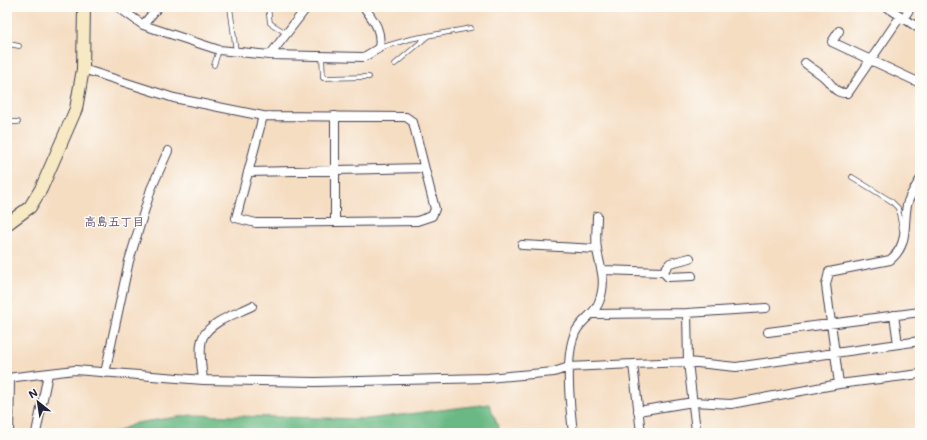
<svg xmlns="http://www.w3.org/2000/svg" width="927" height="440" viewBox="0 0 927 440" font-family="Mali,'Klee One',sans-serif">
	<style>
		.forest { fill: #6ab984; stroke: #466e60 }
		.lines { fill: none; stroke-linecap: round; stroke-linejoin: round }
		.lane-casing { stroke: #423e4f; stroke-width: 5.5 }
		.street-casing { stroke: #423e4f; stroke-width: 10 }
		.secondary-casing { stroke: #423e4f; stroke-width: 14 }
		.lane { stroke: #fff; stroke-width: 4 }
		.street { stroke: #fff; stroke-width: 8 }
		.secondary { stroke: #f6e9c3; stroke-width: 12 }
		.labels { text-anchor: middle; stroke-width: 3; stroke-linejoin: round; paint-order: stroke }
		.neighbourhood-label { font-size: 12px; font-weight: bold; fill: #5e5072; stroke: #fdfcf7 }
	</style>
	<rect width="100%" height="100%" fill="#fdfcf7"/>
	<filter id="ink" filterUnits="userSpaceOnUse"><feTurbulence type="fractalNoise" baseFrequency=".025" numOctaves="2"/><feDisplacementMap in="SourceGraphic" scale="8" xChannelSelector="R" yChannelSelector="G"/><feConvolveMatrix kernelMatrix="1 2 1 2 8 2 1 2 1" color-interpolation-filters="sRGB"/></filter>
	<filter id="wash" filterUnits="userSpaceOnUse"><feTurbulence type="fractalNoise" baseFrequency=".012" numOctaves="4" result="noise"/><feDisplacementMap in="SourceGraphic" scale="16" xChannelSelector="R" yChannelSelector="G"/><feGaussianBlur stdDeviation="0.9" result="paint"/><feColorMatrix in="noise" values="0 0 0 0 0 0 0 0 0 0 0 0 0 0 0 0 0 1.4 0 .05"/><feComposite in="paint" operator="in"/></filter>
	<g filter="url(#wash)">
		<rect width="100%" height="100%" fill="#f5ddc2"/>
		<!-- forest -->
		<path class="forest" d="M489,404l12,29h-387l22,-10 55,-8 176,4z"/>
	</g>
	<g filter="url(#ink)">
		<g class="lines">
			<!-- lane casing -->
			<g class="lane-casing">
				<path id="lane" d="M230,7l6,45
					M268,7l2,16 16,10
					M379,48l31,-9 61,-11
					M7,49l2,-5 10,2
					M322,56l1,22 46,-1
					M395,64l33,-28
					M214,65l5,-15
					M7,122h11
					M852,177l39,24 7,7 4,22"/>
			</g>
			<!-- street casing -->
			<g class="street-casing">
				<path id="street" d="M118,7l25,18 76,25 51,5 94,2 15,-9c3,-18 -5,-27 -15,-41
					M887,7l33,22
					M903,19l8,-12
					M143,25l15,-18
					M839,31l-7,11 88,41
					M270,55l37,-48
					M805,63c6,5 14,9 20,15 8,7 9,16 23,15l52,-76
					M83,69l91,29 89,18 143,1 7,5 22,87 -3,7 -15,5 -161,2 -20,-5 27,-102
					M248,172l176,-4
					M335,221v-105
					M522,245l75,4
					M603,270l60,2 5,5 24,-1
					M663,272l7,-9 20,-5
					M687,313l1,49 8,69
					M593,314l94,-1 79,-5
					M894,315l4,29
					M768,332l152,-20
					M633,364l8,69
					M105,373l24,-112 22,-72 17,-38
					M7,378l68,-8 128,10 112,2 173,-4 66,-6 15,-5 64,-3 55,-2 48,5 184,-26
					M203,380c-1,-11 -5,-33 0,-43 8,-16 33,-23 49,-31
					M839,384l-13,-99 3,-13 61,-12c19,-15 13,-34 17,-55 2,-9 8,-17 13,-25
					M638,411l55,-9 38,2 108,-20 81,-10
					M9,433l1,-55
					M36,433l12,-59
					M573,433c-3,-27 -9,-79 3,-102 9,-16 22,-16 26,-40 3,-15 -3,-27 -5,-42 -2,-10 0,-22 0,-33"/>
			</g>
			<!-- secondary casing -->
			<g class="secondary-casing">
				<path id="secondary" d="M7,224l23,-17 11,-18 35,-80 7,-40 1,-62"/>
			</g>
			<!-- lane -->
			<use href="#lane" class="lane"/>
			<!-- street -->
			<use href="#street" class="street"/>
			<!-- secondary -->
			<use href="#secondary" class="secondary"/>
		</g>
	</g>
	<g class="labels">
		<!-- neighbourhood labels -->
		<g class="neighbourhood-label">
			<text x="114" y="226">高島五丁目</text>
		</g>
	</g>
	<!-- margin -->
	<rect width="927" height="440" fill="none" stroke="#fdfcf7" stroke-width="24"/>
	<!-- north arrow -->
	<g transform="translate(38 402) rotate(330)" stroke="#fdfcf7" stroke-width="3" paint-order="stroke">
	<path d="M0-3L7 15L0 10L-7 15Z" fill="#22223b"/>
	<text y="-6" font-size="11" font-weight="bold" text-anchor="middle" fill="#22223b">N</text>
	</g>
</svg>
